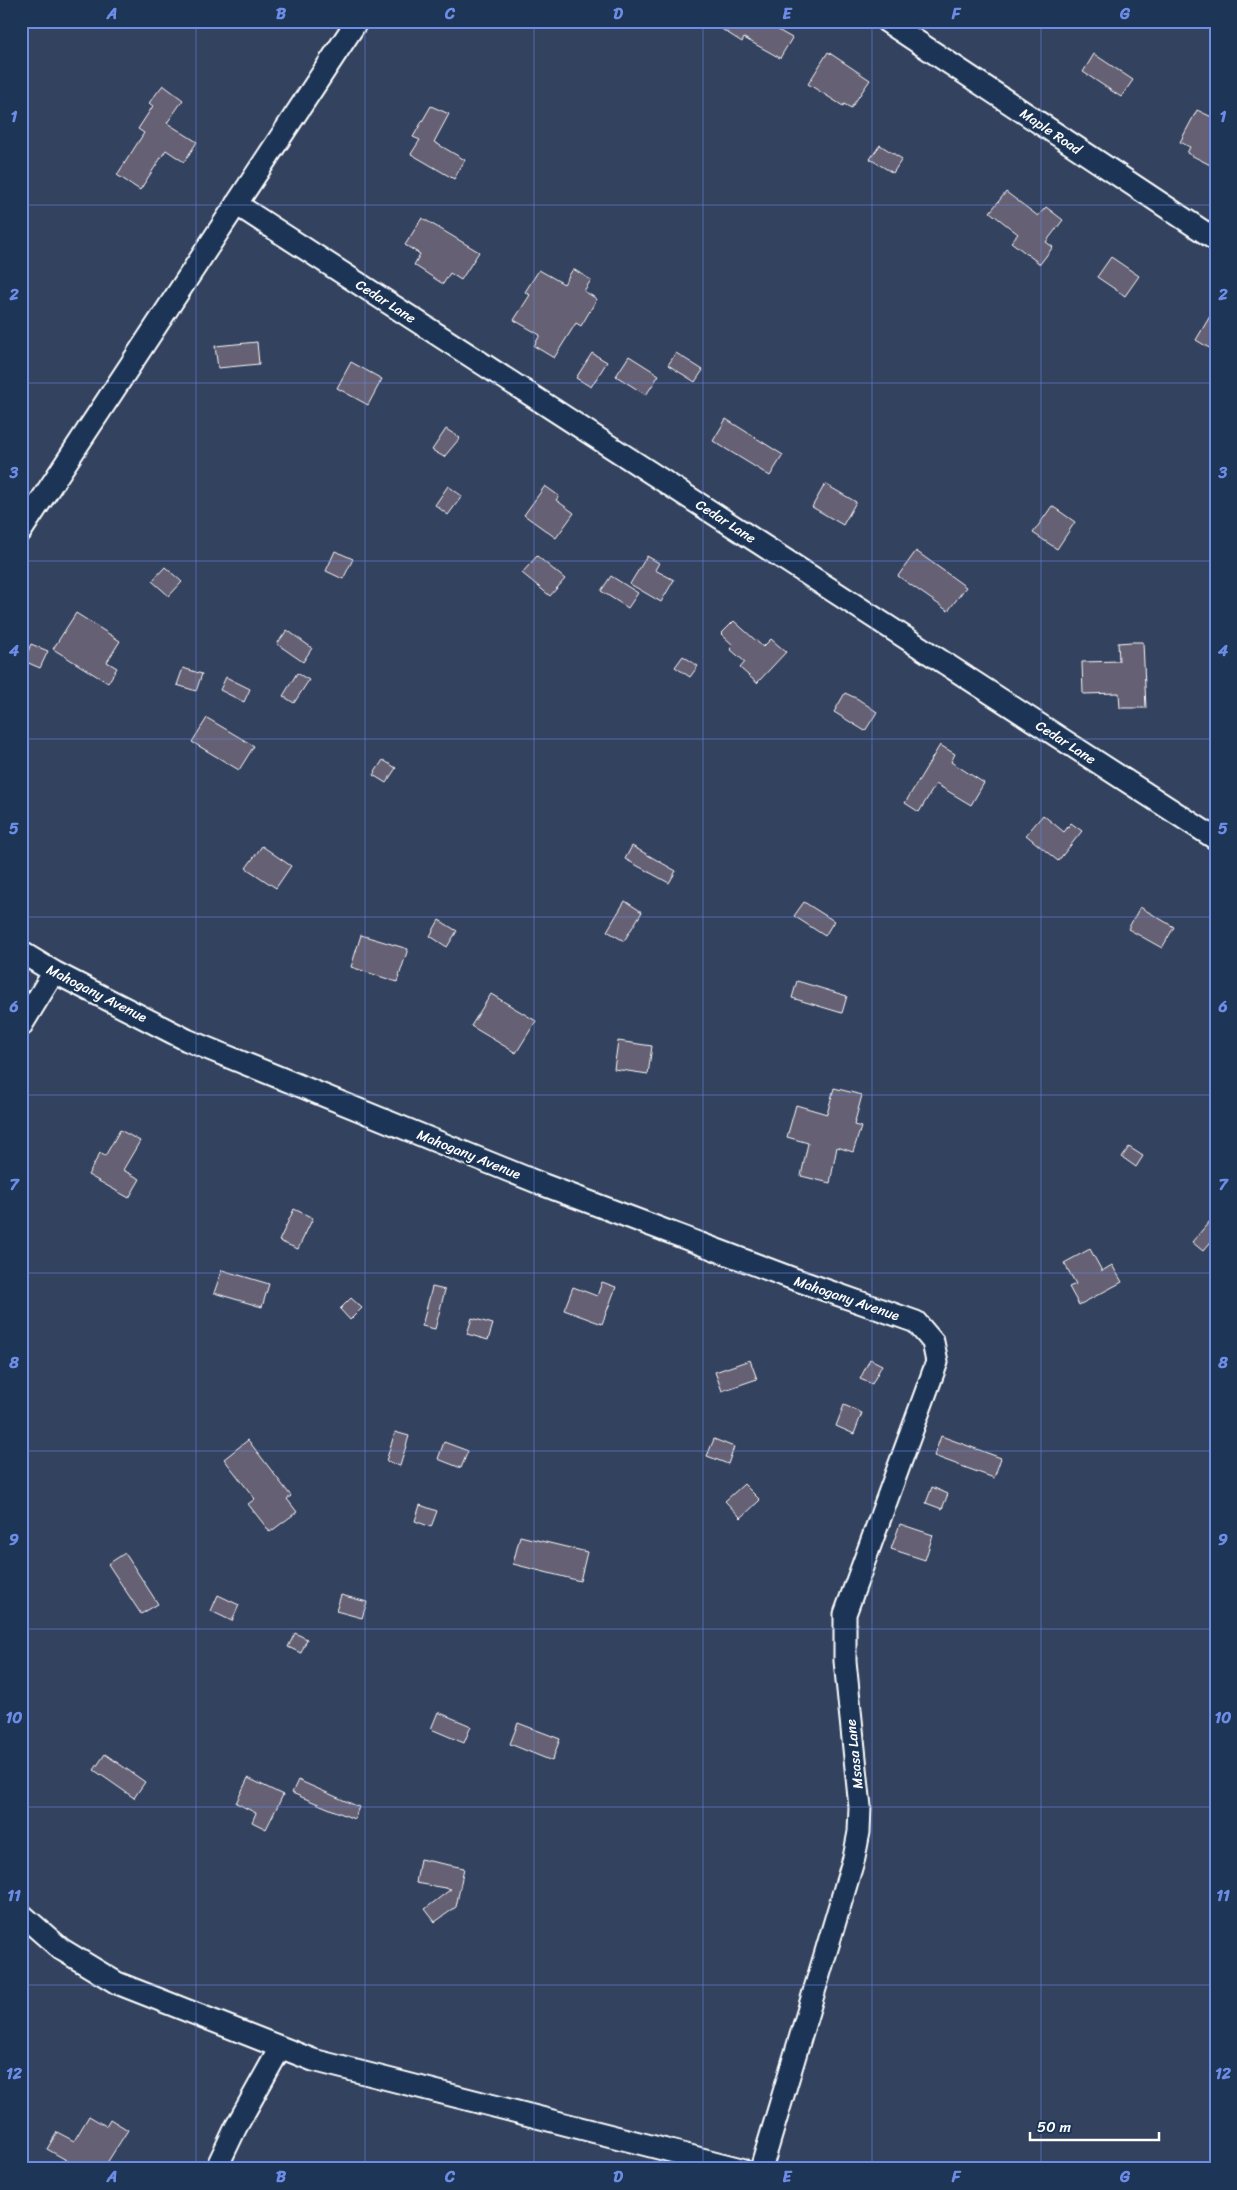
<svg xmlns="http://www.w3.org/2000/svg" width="1237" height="2190" viewBox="0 0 1237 2190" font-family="Sriracha,sans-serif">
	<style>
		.building { fill: #656073; stroke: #fff }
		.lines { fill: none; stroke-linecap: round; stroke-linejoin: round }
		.minor-casing { stroke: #fff; stroke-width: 25 }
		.minor { stroke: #1d3557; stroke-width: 21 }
		.grid { fill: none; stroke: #6c8ce6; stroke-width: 1; stroke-opacity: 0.55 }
		.labels { text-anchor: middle; stroke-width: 4; stroke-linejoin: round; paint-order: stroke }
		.street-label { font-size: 14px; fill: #fff; stroke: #1d3557 }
		.neatline { fill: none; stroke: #6c8ce6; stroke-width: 2 }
		.grid-label { font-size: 16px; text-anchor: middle; font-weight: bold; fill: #6c8ce6 }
	</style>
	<rect width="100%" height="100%" fill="#33425f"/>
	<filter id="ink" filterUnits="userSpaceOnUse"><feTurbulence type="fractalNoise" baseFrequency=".02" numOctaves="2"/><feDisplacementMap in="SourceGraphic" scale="10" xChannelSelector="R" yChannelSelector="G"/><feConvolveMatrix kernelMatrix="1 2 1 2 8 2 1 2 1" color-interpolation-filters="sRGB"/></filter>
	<g filter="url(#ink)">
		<!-- building -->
		<path class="building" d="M709,21h53l30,17 -12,20 -36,-20 -2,4z
			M828,52l42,28 -19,28 -7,-4 -1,2 -35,-22z
			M1094,54l39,26 -12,17 -38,-25z
			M163,85l20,15 -16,23 30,19 -13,20 -18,-12 -26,40 -23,-15 27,-42 -6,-4 15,-23 -4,-3z
			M431,106l18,8 -15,28 31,18 -11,19 -43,-25 9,-14 -7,-3z
			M1197,110l19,9v49l-29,-15 3,-6 -10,-5z
			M880,145l22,14 -9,14 -23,-14z
			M1006,192l32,24 8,-9 17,13 -17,22 7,5 -13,17 -29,-22 7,-8 -28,-22z
			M422,218l57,34 -18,28 -11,-7 -7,11 -29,-19 6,-11 -15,-9z
			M1111,257l28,19 -14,20 -28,-19z
			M573,269l18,11 -7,11 13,8 -16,27 -5,-3 -22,35 -20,-12 6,-11 -26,-15 16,-25 -5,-3 14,-22 25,14z
			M1216,306v46l-20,-12z
			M257,342l2,22 -41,4 -3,-22z
			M592,353l15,9 -16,25 -15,-9z
			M676,353l27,17 -8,12 -27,-17z
			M629,356l30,19 -13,20 -30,-19z
			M351,362l31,17 -14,26 -31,-17z
			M726,419l57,36 -13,21 -57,-35z
			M446,429l14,9 -16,19 -12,-7z
			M825,484l31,18 -13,23 -31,-18z
			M448,486l14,10 -14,19 -13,-10z
			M545,486l14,10 -3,4 18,13 -18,25 -32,-23z
			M1052,506l23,16 -18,27 -24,-16z
			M335,551l18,8 -10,20 -17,-8z
			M916,551l50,36 -18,24 -50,-35z
			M537,556l28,23 -15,17 -28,-23z
			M647,556l12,7 -4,7 19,10 -13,22 -31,-18z
			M165,567l17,15 -13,14 -17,-15z
			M611,576l27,17 -10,15 -27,-17z
			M76,613l44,28 -13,21 10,6 -9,15 -55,-34z
			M734,621l29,26 8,-8 15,13 -29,31 -17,-15 5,-6 -15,-13 3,-4 -12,-11z
			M287,630l25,18 -9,14 -26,-18z
			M1131,642h12l3,66h-26l-1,-15 -36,1 -1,-32 37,-1 -1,-18z
			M31,644l17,7 -8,17 -16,-7z
			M683,656l15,10 -8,11 -15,-10z
			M183,668l19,6 -6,17 -19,-6z
			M297,673l12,7 -15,23 -11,-7z
			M226,677l24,12 -6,13 -24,-12z
			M845,693l13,6 19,13 -12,19 -31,-19z
			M207,718l47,28 -15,24 -47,-28z
			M940,745l15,9 -4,8 33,21 -13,22 -35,-21 -17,28 -14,-9z
			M383,760l13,8 -10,15 -13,-8z
			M1043,815l21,17 7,-9 11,8 -24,30 -32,-26z
			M262,846l29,20 -15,22 -30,-20z
			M632,846l44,25 -7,12 -44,-24z
			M625,901l17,11 -18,29 -17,-10z
			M804,902l30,19 -9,15 -31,-20z
			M1140,907l34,20 -12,21 -34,-19z
			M439,920l18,11 -10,16 -17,-11z
			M361,935l47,14 -11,33 -46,-15z
			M797,981l50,15 -5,17 -50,-15z
			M491,994l45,27 -20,32 -45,-27z
			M618,1041l34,5 -4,28 -34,-5z
			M834,1088l28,7 -8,30 7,2 -8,25 -16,-5 -7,36 -29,-7 7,-33 -21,-6 9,-32 31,9z
			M120,1130l20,11 -17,29 17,9 -11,19 -41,-23 12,-22 5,3z
			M1129,1147l14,9 -7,11 -14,-10z
			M294,1209l19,9 -15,31 -19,-8z
			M1216,1214v22l-13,15 -11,-9z
			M1090,1249l12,22 10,-6 10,17 -43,23 -10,-18 7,-3 -12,-21z
			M222,1270l47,14 -7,23 -48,-14z
			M602,1282l14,5 -14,37 -38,-14 9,-23 24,9z
			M432,1287l13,3 -10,39 -13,-3z
			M351,1298l11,10 -12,12 -10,-11z
			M472,1318l21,6 -5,16 -21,-6z
			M870,1359l12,6 -10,19 -12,-5z
			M750,1360l7,19 -35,12 -7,-19z
			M844,1405l18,8 -8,21 -18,-8z
			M395,1432l14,4 -9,30 -14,-5z
			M941,1436l60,22 -7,20 -60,-22z
			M714,1439l20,8 -6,17 -21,-8z
			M248,1440l43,56 -4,3 10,13 -27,20 -22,-28 7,-5 -31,-40z
			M444,1442l24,9 -7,17 -23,-9z
			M744,1484l16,16 -19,18 -16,-17z
			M932,1487l16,7 -6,15 -16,-6z
			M420,1505l17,6 -6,16 -16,-6z
			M900,1524l33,11 -8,25 -34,-11z
			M520,1536l67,16 -7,29 -67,-17z
			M125,1553l33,51 -17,10 -33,-50z
			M218,1595l21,10 -7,16 -21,-10z
			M341,1595l26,7 -5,16 -26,-7z
			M295,1633l12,6 -6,14 -13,-6z
			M438,1712l33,14 -7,17 -33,-14z
			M518,1723l42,16 -8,22 -42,-17z
			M105,1754l40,28 -11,16 -40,-28z
			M248,1778l35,17 -17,34 -14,-7 4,-9 -20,-10z
			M298,1780l61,27 -5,12 -62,-26z
			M420,1859l44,9 -8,39 -21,15 -10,-13 26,-20 -35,-6z
			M89,2116l17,10 4,-7 18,11 -25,39h-40l5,-8 -21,-12 10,-17 17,9z"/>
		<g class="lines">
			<!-- minor casing -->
			<g class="minor-casing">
				<path id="minor" d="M886,21l330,219
					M236,204l980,635
					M21,531l336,-510
					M21,952l33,20 133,68 357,145 250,94 122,43 17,20 4,20 -92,252v47l15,146 -1,25 -5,26 -93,311
					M21,1026l33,-54
					M21,1914l40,35 56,34 196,77 428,109
					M216,2169l20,-42 44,-79"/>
			</g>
			<!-- minor -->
			<use href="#minor" class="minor"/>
		</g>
	</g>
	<!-- grid -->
	<path class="grid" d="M196,21v2148M365,21v2148M534,21v2148M703,21v2148M872,21v2148M1041,21v2148M21,205h1195M21,383h1195M21,561h1195M21,739h1195M21,917h1195M21,1095h1195M21,1273h1195M21,1451h1195M21,1629h1195M21,1807h1195M21,1985h1195"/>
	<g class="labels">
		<!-- street labels -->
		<g class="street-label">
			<text transform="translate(1051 131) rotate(34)" y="5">Maple Road</text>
			<text transform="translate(386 301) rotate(33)" y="5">Cedar Lane</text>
			<text transform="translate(726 521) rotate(33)" y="5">Cedar Lane</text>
			<text transform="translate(1066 742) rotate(33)" y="5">Cedar Lane</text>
			<text transform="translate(97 993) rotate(27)" y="5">Mahogany Avenue</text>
			<text transform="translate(469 1154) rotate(22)" y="5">Mahogany Avenue</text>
			<text transform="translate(847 1298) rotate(19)" y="5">Mahogany Avenue</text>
			<text transform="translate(854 1754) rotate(-96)" y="5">Msasa Lane</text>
		</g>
	</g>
	<!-- margin -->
	<rect width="1237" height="2190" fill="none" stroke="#1d3557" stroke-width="55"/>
	<!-- scale -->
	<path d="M1030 2132v8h129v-8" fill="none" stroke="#ffffff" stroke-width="2.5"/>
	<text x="1037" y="2132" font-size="15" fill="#ffffff" stroke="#1d3557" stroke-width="4" paint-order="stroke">50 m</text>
	<rect x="28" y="28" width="1182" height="2134" class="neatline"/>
	<g class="grid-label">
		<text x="112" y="19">A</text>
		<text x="281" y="19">B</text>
		<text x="450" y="19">C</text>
		<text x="618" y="19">D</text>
		<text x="787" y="19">E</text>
		<text x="956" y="19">F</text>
		<text x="1125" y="19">G</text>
		<text x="14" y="122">1</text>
		<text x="1223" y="122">1</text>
		<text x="14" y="300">2</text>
		<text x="1223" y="300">2</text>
		<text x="14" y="478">3</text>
		<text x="1223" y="478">3</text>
		<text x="14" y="656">4</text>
		<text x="1223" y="656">4</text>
		<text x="14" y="834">5</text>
		<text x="1223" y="834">5</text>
		<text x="14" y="1012">6</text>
		<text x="1223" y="1012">6</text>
		<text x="14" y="1190">7</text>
		<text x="1223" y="1190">7</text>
		<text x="14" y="1368">8</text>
		<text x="1223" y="1368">8</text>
		<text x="14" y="1545">9</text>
		<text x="1223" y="1545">9</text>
		<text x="14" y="1723">10</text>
		<text x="1223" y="1723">10</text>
		<text x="14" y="1901">11</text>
		<text x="1223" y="1901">11</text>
		<text x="14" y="2079">12</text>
		<text x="1223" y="2079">12</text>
		<text x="112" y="2182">A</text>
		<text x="281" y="2182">B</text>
		<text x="450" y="2182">C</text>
		<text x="618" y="2182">D</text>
		<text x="787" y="2182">E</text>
		<text x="956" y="2182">F</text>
		<text x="1125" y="2182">G</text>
	</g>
</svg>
